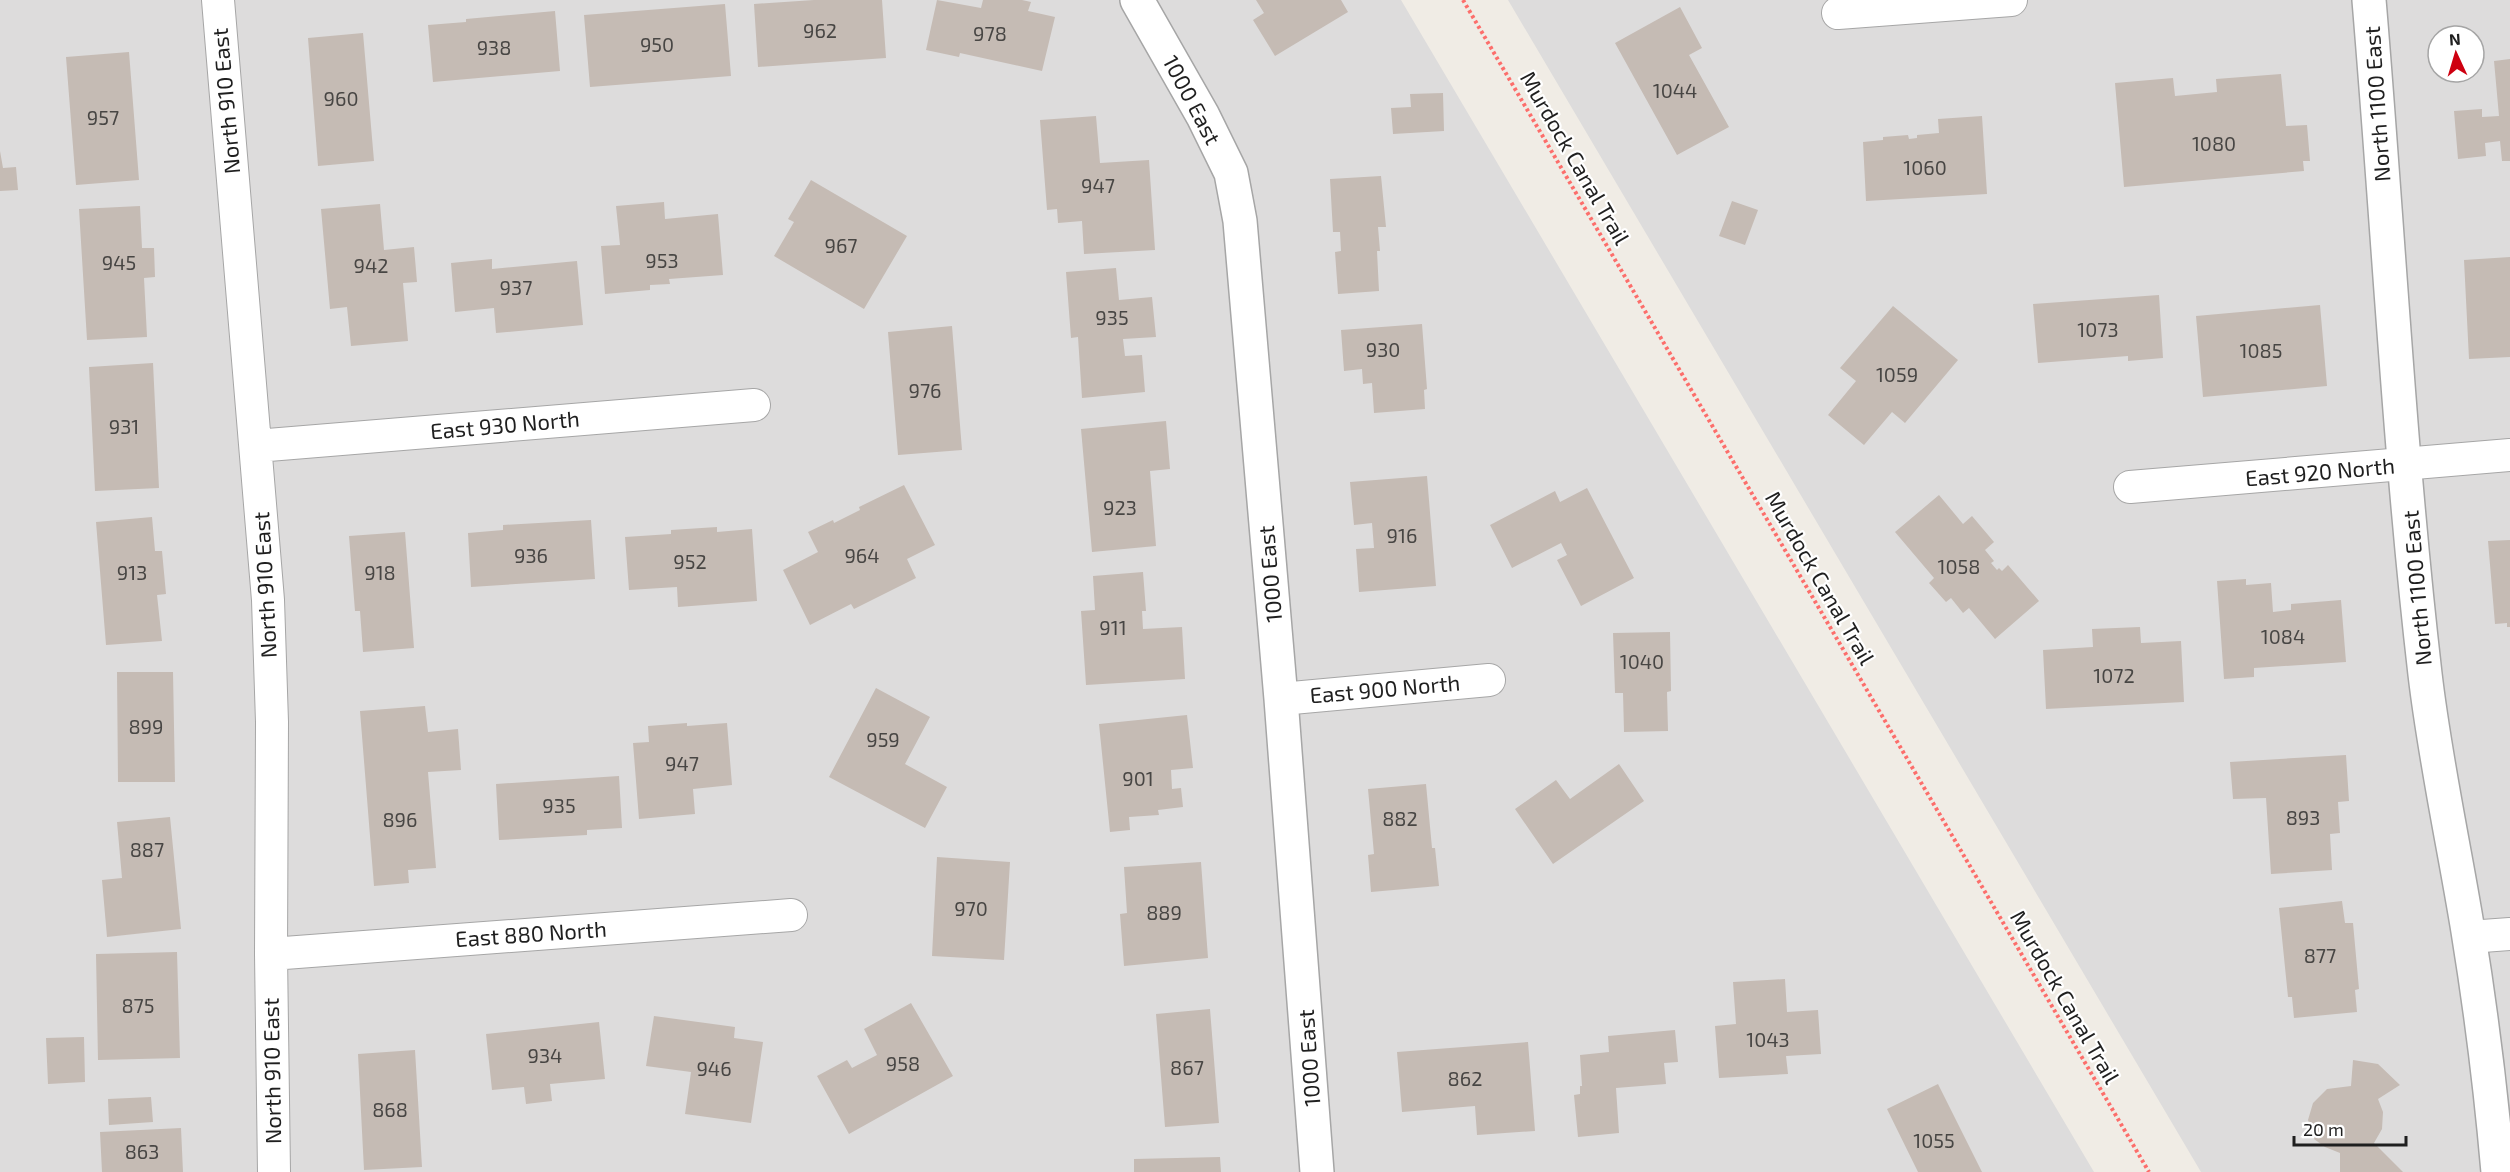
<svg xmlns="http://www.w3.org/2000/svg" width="2510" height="1172" viewBox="0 0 2510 1172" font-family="'Exo 2',sans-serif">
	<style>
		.residential { fill: #dddcdc; fill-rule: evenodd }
		.building { fill: #c5bbb4 }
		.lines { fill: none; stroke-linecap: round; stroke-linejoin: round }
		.minor-casing { stroke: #a6a6a6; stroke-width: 34 }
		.tertiary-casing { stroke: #a6a6a6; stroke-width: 36 }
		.path { stroke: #fc6e6b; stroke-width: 4; stroke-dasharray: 3 3; stroke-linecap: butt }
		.minor { stroke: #fff; stroke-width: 32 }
		.tertiary { stroke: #fff; stroke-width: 33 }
		.labels { text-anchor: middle; stroke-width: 4.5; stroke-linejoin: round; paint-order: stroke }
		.number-label { font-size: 20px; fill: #484644 }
		.street-label { font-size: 22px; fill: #1f1f1f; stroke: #fff }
	</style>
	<rect width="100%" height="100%" fill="#f0ece5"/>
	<!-- residential -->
	<path class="residential" d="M0,0h1401l693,1172h-2094z
		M1508,0h1002v1172h-309zM2438,36h36v36h-36z"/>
	<!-- building -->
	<path class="building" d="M814,0h68l4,58 -128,9 -4,-63z
		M937,0l44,8 2,-8h39l9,2 -3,9 27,6 -13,54 -82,-18 -1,4 -33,-7z
		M1256,0h85l7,12 -73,44 -22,-36 11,-7z
		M725,4l6,72 -141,11 -6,-72z
		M1680,7l22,41 -13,7 40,72 -52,28 -62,-112z
		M555,11l5,60 -127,11 -5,-57 38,-3v-3z
		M363,33l11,128 -56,5 -10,-128z
		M129,52l10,128 -63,5 -10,-128z
		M2510,59v102h-8l-2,-20 -15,2 1,13 -28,3 -4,-48 28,-2v8l17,-1 -5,-55z
		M2281,74l5,52 21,-1 3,36h-7l1,10 -180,16 -9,-104 58,-5 2,18 42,-4 -1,-13z
		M1443,93l1,38 -51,3 -2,-26 20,-1 -1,-13z
		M1096,116l4,47 49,-3 6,90 -71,4 -2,-33 -24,2 -1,-14 -10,1 -7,-90z
		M1982,116l5,78 -121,7 -3,-59 20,-2v-3l25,-2 1,4 8,-1v-3l22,-2 -1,-14z
		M0,151l3,17 13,-1 2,23 -18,1z
		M1381,176l5,51h-8l2,24h-3l2,40 -41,3 -3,-42 6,-1 -1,-19h-7l-3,-53z
		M811,180l96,56 -43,73 -90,-53 20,-34 -6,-3z
		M1732,201l26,9 -13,35 -26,-9z
		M664,202l1,17 53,-5 5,61 -54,4 1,5 -20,1v5l-45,4 -4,-48 19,-1 -4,-39z
		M380,204l4,46 30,-3 3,35 -14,1 5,58 -57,5 -4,-39 -17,2 -9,-100z
		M140,206l2,42h12l1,29 -11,1 3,59 -60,3 -8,-131z
		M2510,257v100l-41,2 -5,-99z
		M492,259v10l85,-8 6,64 -87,8 -2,-25 -39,4 -4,-49z
		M1116,268l3,32 33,-3 4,40 -33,2 2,17 17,-1 3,37 -63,6 -4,-61 -7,1 -5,-66z
		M2159,295l4,63 -35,3v-5l-90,7 -5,-59z
		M2320,305l7,81 -124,11 -7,-81z
		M1893,306l65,54 -53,63 -13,-11 -28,33 -36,-30 28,-34 -16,-13z
		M1422,324l5,65 -3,1 1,19 -51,4 -2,-30 -9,1 -1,-15 -18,2 -3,-41z
		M952,326l10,124 -64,5 -10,-123z
		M153,363l6,125 -64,3 -6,-124z
		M1166,421l4,48 -20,2 6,75 -64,6 -11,-123z
		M1427,476l9,110 -77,6 -3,-43 18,-1 -2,-25 -18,2 -4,-43z
		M904,485l31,60 -28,14 9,19 -62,31 -3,-5 -41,21 -27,-55 35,-18 -10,-20 25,-12 1,3 26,-13 -1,-3z
		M1587,488l47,90 -53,28 -24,-46 10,-5 -6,-12 -49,25 -22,-43 65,-34 5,11z
		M1939,495l24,29 9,-8 22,26 -9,8 9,11 -3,2 6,7 2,-2 3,3 6,-6 31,36 -44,38 -26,-31 -6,5 -12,-15 -5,4 -17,-19 5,-5 -39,-46z
		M152,517l3,34h7l4,43 -9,1 5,46 -56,4 -10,-123z
		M591,520l4,59 -124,8 -3,-54 35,-3v-5z
		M717,527v5l35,-3 5,72 -79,6 -1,-20 -48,3 -4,-53 46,-3v-4z
		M405,532l9,116 -51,4 -3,-41h-5l-6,-75z
		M2510,540v87h-3v-4l-12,1 -7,-83z
		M1143,572l3,39h-4l1,18 39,-2 3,52 -99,6 -5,-74 14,-1 -2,-34z
		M2246,579v6l25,-2 2,29 18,-2v-6l50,-4 5,62 -92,6v9l-30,2 -7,-98z
		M2140,627l1,16 40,-2 3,61 -138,7 -3,-59 50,-3 -1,-18z
		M1670,632l1,59 -4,1 1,39 -44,1 -1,-39h-8l-2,-60z
		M117,672h56l2,110h-57z
		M876,688l54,29 -25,47 42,23 -22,41 -96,-51z
		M425,706l3,26 30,-3 3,41 -33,2 8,96 -28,2 1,13 -35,3 -14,-175z
		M1187,715l6,53 -22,2 1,19 9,-1 2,19 -25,3 1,5 -30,2 1,13 -20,2 -11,-108z
		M687,723v3l40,-3 5,62 -39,4 2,25 -56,5 -6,-76 16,-1 -1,-16z
		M2346,755l3,46 -11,1 2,31 -10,1 2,36 -61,4 -5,-76 -33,1 -3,-37z
		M1619,764l25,37 -91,63 -38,-55 41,-29 14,19z
		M619,776l3,52 -35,2v5l-88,5 -3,-56z
		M1426,784l6,64h3l4,38 -68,6 -3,-37 6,-1 -6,-65z
		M170,817l11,112 -74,8 -5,-57 20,-2 -5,-56z
		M937,857l73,5 -6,98 -72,-4z
		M1201,862l7,96 -84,8 -4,-52 7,-1 -3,-46z
		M2342,901l3,22h8l6,66 -4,1 2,22 -63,6 -2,-21h-4l-9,-89z
		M177,952l3,106 -82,2 -2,-106z
		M1785,979l2,33 31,-2 3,44 -35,2 2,18 -69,4 -4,-52 21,-2 -3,-42z
		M911,1003l42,73 -104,58 -32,-58 30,-16 5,8 25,-13 -13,-26z
		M1210,1009l9,114 -54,4 -9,-113z
		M654,1016l81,11 -1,11 29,4 -12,81 -66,-9 6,-42 -45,-6z
		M599,1022l6,57 -55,5 2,17 -26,3 -2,-17 -32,3 -6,-56z
		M1675,1030l3,32 -14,1 2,21 -50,4 3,45 -41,4 -4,-42 6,-1v-8h2l-2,-31 29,-3 -1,-16z
		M84,1037l1,45 -37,2 -2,-46z
		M1528,1042l7,89 -58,4 -2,-29 -73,6 -5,-60z
		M415,1050l7,117 -58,3 -6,-116z
		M2353,1060l25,4 22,21 -22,14 5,13 -1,17 -8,14 29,29h-63v-19l-15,-6 -11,-8 -6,-19 5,-17 14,-14 24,-3z
		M1938,1084l44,88h-64l-31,-63z
		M151,1097l2,25 -44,3 -1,-26z
		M181,1128l2,44h-81l-2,-40z
		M1220,1157l1,15h-87v-13z"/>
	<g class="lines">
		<!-- minor casing -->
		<g class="minor-casing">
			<path id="minor" d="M218,0l50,600 4,122 -1,232 3,218
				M1838,13l173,-13
				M256,446l498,-41
				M2130,487l380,-32
				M1281,699l208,-19
				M2469,937l41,-3
				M271,954l520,-39"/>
		</g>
		<!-- tertiary casing -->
		<g class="tertiary-casing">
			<path id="tertiary" d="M1137,0l66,116 28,57 9,48 41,478 36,473
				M2369,0c19,224 30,450 56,674 10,86 29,171 43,257 13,80 23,160 30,241"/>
		</g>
		<!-- path -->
		<path class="path" d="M1463,0l686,1172"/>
		<!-- minor -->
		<use href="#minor" class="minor"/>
		<!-- tertiary -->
		<use href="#tertiary" class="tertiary"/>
	</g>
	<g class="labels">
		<!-- number labels -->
		<g class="number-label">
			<text x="820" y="38">962</text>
			<text x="990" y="41">978</text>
			<text x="657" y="52">950</text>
			<text x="494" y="55">938</text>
			<text x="1675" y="98">1044</text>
			<text x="341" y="106">960</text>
			<text x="103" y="125">957</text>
			<text x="2214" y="151">1080</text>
			<text x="1925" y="175">1060</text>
			<text x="1098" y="193">947</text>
			<text x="841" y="253">967</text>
			<text x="662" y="268">953</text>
			<text x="119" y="270">945</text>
			<text x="371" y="273">942</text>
			<text x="516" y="295">937</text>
			<text x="1112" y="325">935</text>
			<text x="2098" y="337">1073</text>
			<text x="1383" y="357">930</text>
			<text x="2261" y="358">1085</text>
			<text x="1897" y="382">1059</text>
			<text x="925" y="398">976</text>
			<text x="124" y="434">931</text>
			<text x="1120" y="515">923</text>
			<text x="1402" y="543">916</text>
			<text x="531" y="563">936</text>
			<text x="862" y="563">964</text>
			<text x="690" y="569">952</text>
			<text x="1959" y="574">1058</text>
			<text x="132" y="580">913</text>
			<text x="380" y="580">918</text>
			<text x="1113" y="635">911</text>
			<text x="2283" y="644">1084</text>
			<text x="1642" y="669">1040</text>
			<text x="2114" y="683">1072</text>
			<text x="146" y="734">899</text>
			<text x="883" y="747">959</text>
			<text x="682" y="771">947</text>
			<text x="1138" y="786">901</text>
			<text x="559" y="813">935</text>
			<text x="2303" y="825">893</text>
			<text x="1400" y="826">882</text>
			<text x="400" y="827">896</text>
			<text x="147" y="857">887</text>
			<text x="971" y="916">970</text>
			<text x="1164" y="920">889</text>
			<text x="2320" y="963">877</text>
			<text x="138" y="1013">875</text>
			<text x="1768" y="1047">1043</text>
			<text x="545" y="1063">934</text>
			<text x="903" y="1071">958</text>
			<text x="1187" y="1075">867</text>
			<text x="714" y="1076">946</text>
			<text x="1465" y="1086">862</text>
			<text x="390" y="1117">868</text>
			<text x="1934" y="1148">1055</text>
			<text x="142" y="1159">863</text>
		</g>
		<!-- street labels -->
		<g class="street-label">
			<text transform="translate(1192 100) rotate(62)" y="8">1000 East</text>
			<text transform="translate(226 101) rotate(-95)" y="8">North 910 East</text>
			<text transform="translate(2377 104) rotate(-94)" y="8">North 1100 East</text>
			<text transform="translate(1575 158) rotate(60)" y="8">Murdock Canal Trail</text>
			<text transform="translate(505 425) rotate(-5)" y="8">East 930 North</text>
			<text transform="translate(2320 472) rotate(-5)" y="8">East 920 North</text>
			<text transform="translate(1270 574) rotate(-95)" y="8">1000 East</text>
			<text transform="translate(1820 578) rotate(60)" y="8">Murdock Canal Trail</text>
			<text transform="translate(265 585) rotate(-93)" y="8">North 910 East</text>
			<text transform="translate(2417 588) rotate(-95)" y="8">North 1100 East</text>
			<text transform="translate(1385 689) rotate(-5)" y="8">East 900 North</text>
			<text transform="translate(531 934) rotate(-4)" y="8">East 880 North</text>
			<text transform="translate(2065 997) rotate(60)" y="8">Murdock Canal Trail</text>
			<text transform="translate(1309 1058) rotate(-94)" y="8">1000 East</text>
			<text transform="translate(272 1071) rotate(-91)" y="8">North 910 East</text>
		</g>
	</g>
	<!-- north arrow -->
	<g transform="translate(2456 54) rotate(356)"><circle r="28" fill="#ffffff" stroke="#a5a5a5" stroke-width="1.5"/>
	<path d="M0-4.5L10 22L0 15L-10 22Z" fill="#ce0010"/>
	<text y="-9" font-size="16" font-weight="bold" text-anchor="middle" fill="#1f1f1f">N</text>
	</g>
	<!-- scale -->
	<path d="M2294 1136v9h112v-9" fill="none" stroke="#1f1f1f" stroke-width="3"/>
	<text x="2303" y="1136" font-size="18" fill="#1f1f1f" stroke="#ffffff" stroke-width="4.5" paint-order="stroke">20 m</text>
</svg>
